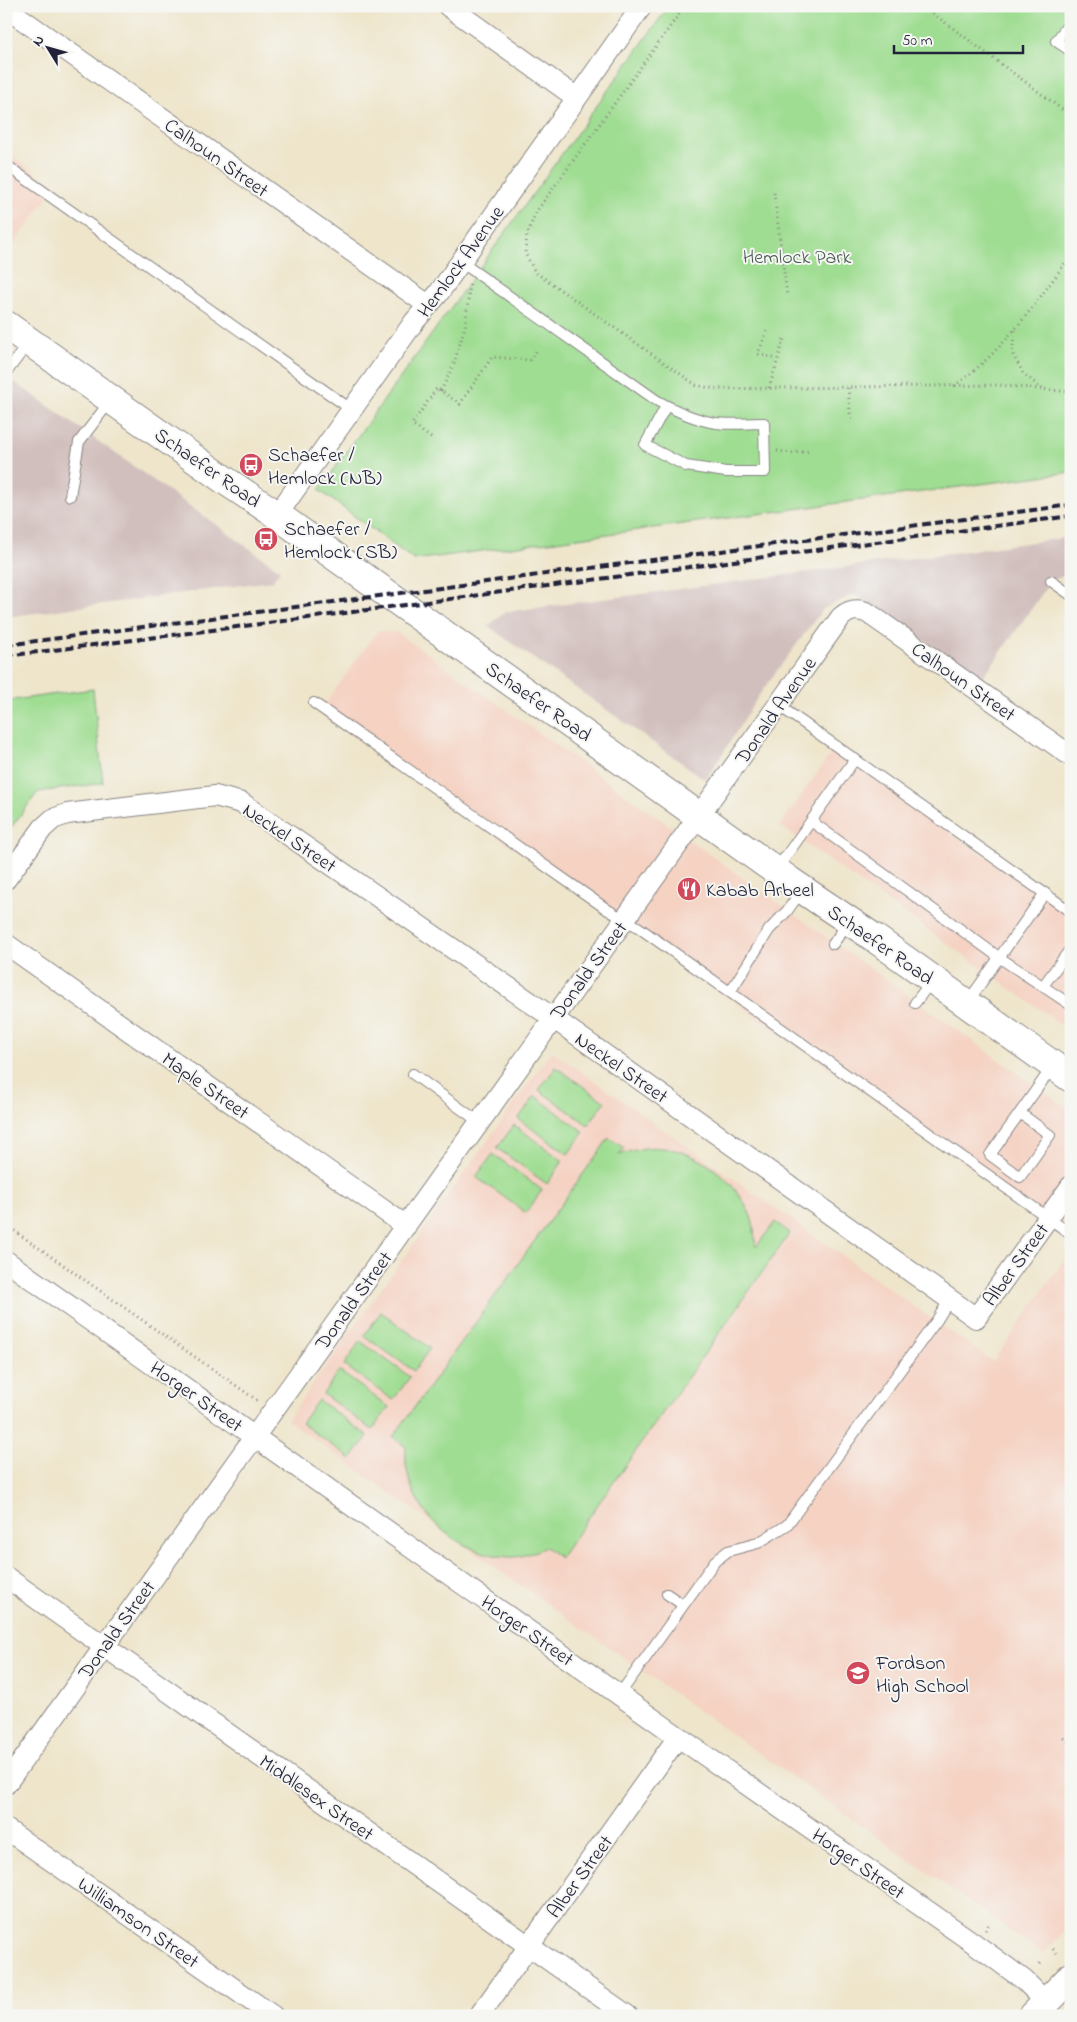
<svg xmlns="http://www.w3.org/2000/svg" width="1077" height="2022" viewBox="0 0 1077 2022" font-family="'Indie Flower',sans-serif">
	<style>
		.built { fill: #f5d2c2 }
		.industrial { fill: #d1bfbd }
		.green { fill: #9fdd92; stroke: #608066 }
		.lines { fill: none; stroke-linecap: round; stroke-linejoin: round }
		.lane-casing { stroke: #888483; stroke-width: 12 }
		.street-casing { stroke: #888483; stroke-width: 22 }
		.secondary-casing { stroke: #888483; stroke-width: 30 }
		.primary-casing { stroke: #888483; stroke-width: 30 }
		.path { stroke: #888483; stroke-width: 3; stroke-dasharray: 1 4; stroke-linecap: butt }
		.lane { stroke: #fff; stroke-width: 10 }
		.street { stroke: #fff; stroke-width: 20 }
		.secondary { stroke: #fff; stroke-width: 28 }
		.primary { stroke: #fff; stroke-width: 28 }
		.rail { stroke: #22223b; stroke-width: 4; stroke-dasharray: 8 4; stroke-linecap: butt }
		.labels { text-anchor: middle; stroke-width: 4; stroke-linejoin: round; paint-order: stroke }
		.street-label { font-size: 20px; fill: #22223b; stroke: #f6f6f2 }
		.park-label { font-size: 20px; fill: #485a55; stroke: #f6f6f2 }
		.poi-label { font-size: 20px; fill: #22223b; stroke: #f6f6f2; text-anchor: start }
	</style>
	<rect width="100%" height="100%" fill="#f6f6f2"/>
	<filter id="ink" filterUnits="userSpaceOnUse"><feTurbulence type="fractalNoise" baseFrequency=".02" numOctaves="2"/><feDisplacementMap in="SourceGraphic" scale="10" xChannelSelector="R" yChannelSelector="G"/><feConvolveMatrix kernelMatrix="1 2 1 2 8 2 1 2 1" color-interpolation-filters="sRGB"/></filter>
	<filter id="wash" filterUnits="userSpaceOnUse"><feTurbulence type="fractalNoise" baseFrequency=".0096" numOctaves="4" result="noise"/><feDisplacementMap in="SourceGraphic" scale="20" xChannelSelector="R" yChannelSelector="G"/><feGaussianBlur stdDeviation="1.12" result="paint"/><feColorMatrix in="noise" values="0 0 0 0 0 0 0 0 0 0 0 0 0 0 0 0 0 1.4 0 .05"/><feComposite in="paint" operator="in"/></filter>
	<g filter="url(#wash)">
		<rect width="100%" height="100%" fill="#eee5cb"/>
		<!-- built -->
		<path class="built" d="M6,152l49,35 -49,68z
			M377,631l21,2 673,478v125l-752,-524z
			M833,750l238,166v115l-291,-205z
			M552,1051l441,311 78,-112v675l-28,29 -756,-534z"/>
		<!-- industrial -->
		<path class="industrial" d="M6,376l274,194 -8,11 -266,36z
			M1071,537v36l-20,8 -70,99 -127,-86 -31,15 -62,83 -55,88 -218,-154 18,-14z"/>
		<!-- green -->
		<path class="green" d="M669,6h402v466l-657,88 -95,-70z
			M93,689l10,94 -65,9 -32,42v-133z
			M556,1067l49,35 -17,23 -49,-35z
			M535,1096l49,36 -16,22 -50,-35z
			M514,1125l49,36 -16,23 -50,-36z
			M609,1138l15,10 -5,7c9,-3 18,-6 27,-7 44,-5 90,29 105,69 4,9 3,21 5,30l19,-25 15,11 -230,325 -14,-11c-11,4 -24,11 -36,10 -48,-2 -95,-38 -103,-87 -2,-7 -1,-15 -1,-23l-13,-10z
			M493,1154l49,36 -16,23 -50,-36z
			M381,1312l49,36 -16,23 -50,-35z
			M360,1341l50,36 -17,23 -49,-35z
			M339,1371l50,36 -17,23 -49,-36z
			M318,1400l50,36 -17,23 -50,-36z"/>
	</g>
	<g filter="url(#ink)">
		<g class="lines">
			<!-- lane casing -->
			<g class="lane-casing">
				<path id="lane" d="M1071,21l-15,20 15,10
					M6,165l346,245
					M461,262l195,138c18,10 39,20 60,23 15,2 32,0 48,0l1,49h-39l-40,-6 -41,-21 21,-39
					M6,373l23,-31
					M70,496l9,-54 32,-42
					M1051,581l20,14
					M314,703l294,207 30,17 433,307
					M778,705l293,207
					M811,821l44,-62
					M776,870l35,-49 189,137 71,47
					M833,944l16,-23
					M1043,986l28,-38
					M730,992l39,-62 18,-19 15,-21
					M915,1003l18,-24
					M967,1003l78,-110
					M413,1074l66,48
					M1020,1113l30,22 -30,42 -30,-22 63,-89
					M667,1594l16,11
					M619,1695l96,-134 13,-10 30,-8 29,-18 150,-205 13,-21"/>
			</g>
			<!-- street casing -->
			<g class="street-casing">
				<path id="street" d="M448,6l129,92
					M6,8l422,297
					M277,515l137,-193 24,-28 204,-288
					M6,879l37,-51 10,-9 14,-5 148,-18 27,7 311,215 423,300 95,-132
					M6,944l400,282
					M6,1261l684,484 285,199 49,36 22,22
					M6,1577l622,439
					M6,1784c276,-390 557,-777 835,-1167 8,-7 16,-9 27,-4l203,143
					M6,1829l267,187
					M479,2016l199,-279"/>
			</g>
			<!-- secondary casing -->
			<g class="secondary-casing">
				<path id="secondary" d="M6,325l220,156 51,34 513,366 83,56 198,141"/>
			</g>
			<!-- primary casing -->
			<g class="primary-casing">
				<path id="primary" d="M1033,2016l38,-39"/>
			</g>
			<!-- path -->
			<path class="path" d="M685,6l-149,206 -9,23 -2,18 10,19 161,113 19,4 283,-4 73,7
				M867,6h17
				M920,6l7,3 144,107
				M774,193l13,102
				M1015,330l-3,23 11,20 19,16
				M767,331l-9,23 19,5
				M954,386c49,-34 82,-83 117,-131
				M769,388l16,-52
				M848,388l3,35
				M441,391l12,-25 12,-39 5,-43
				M431,438l-19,-14 25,-36 23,16 32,-47 38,3 7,-10
				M777,451l14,2 18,-2
				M6,1225l252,176
				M1063,1738l8,5
				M985,1930l5,-7
				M1053,1949l4,4
				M1040,1964l3,-4"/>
			<!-- lane -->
			<use href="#lane" class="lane"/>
			<!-- street -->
			<use href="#street" class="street"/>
			<!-- secondary -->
			<use href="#secondary" class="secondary"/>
			<!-- primary -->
			<use href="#primary" class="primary"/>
			<!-- rail -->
			<path class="rail" d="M6,645l1065,-140
				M6,656l294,-37 771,-103"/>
		</g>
	</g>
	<!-- icons -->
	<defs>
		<g id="bus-disc" transform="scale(1.25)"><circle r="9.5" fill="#d1495b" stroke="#f6f6f2"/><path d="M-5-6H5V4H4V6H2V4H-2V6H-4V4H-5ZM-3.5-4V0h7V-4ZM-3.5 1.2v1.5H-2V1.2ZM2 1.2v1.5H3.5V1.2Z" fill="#fff"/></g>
		<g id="restaurant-disc" transform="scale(1.25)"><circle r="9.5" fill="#d1495b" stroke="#f6f6f2"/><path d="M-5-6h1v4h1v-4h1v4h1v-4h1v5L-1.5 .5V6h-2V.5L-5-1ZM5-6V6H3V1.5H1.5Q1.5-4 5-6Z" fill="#fff"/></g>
		<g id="school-disc" transform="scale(1.25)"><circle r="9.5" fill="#d1495b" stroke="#f6f6f2"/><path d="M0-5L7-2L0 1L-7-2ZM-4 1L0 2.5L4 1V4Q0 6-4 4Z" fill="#fff"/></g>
	</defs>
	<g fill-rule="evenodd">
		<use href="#bus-disc" x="251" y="465"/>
		<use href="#bus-disc" x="266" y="539"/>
		<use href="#restaurant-disc" x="689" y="889"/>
		<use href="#school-disc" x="858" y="1673"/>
	</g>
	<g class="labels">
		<!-- street labels -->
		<g class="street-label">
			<text transform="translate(217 157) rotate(35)" y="7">Calhoun Street</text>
			<text transform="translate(460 261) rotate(-54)" y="7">Hemlock Avenue</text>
			<text transform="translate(208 467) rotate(35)" y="7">Schaefer Road</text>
			<text transform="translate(964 681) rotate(35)" y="7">Calhoun Street</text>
			<text transform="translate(539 701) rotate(35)" y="7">Schaefer Road</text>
			<text transform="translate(775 710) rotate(-55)" y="7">Donald Avenue</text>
			<text transform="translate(290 837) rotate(34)" y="7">Neckel Street</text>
			<text transform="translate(881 944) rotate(35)" y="7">Schaefer Road</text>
			<text transform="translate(588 970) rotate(-54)" y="7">Donald Street</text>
			<text transform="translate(622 1067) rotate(35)" y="7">Neckel Street</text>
			<text transform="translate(206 1085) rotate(35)" y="7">Maple Street</text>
			<text transform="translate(1015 1264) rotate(-54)" y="7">Alber Street</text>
			<text transform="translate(353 1300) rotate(-54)" y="7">Donald Street</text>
			<text transform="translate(197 1396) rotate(35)" y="7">Horger Street</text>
			<text transform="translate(116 1629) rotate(-54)" y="7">Donald Street</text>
			<text transform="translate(528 1630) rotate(35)" y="7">Horger Street</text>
			<text transform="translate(317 1797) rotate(35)" y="7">Middlesex Street</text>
			<text transform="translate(859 1863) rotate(35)" y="7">Horger Street</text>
			<text transform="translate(579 1876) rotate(-54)" y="7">Alber Street</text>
			<text transform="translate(139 1922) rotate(35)" y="7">Williamson Street</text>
		</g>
		<!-- park labels -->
		<g class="park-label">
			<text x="797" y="263">Hemlock Park</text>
		</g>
		<!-- poi labels -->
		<g class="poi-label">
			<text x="268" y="461">Schaefer /<tspan x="268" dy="23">Hemlock (NB)</tspan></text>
			<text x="284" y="535">Schaefer /<tspan x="284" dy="23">Hemlock (SB)</tspan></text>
			<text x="706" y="896">Kabab Arbeel</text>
			<text x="876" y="1669">Fordson<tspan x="876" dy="23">High School</tspan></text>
		</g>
	</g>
	<!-- margin -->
	<rect width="1077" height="2022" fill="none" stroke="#f6f6f2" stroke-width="25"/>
	<!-- north arrow -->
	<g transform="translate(48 48) rotate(307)" stroke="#f6f6f2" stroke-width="4" paint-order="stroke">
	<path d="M0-4L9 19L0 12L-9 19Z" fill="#22223b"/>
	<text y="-8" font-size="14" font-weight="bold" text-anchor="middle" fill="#22223b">N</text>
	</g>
	<!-- scale -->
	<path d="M894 45v8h129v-8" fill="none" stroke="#22223b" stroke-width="2.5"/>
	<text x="902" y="45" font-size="15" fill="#22223b" stroke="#f6f6f2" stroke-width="4" paint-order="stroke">50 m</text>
</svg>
